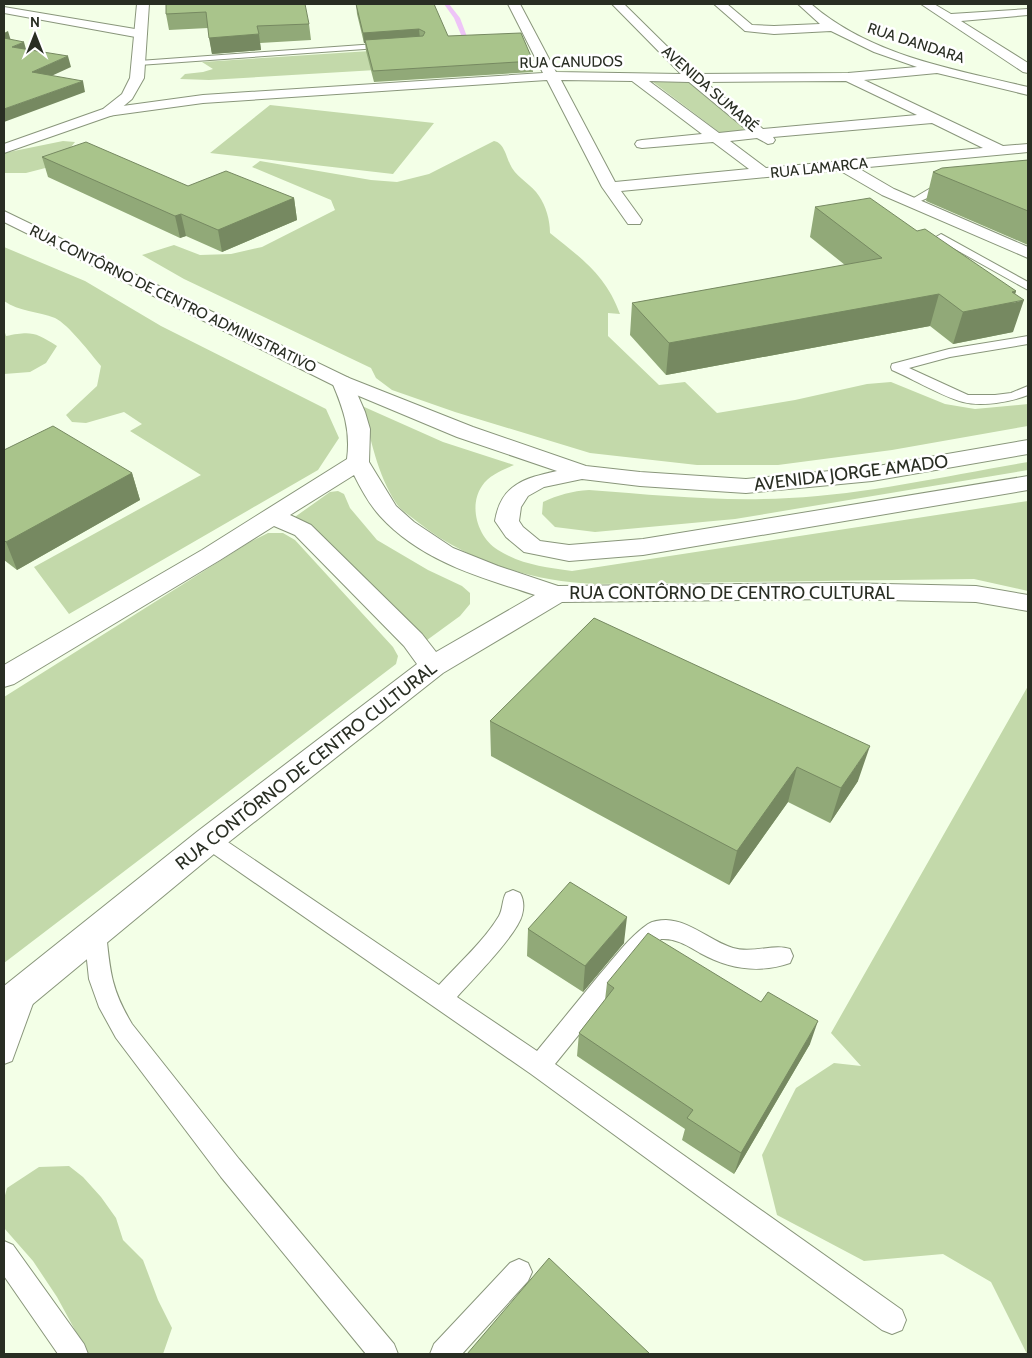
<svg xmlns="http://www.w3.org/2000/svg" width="1032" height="1358" viewBox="0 0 1032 1358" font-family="Cabin,sans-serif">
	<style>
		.green { fill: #c3d9aa }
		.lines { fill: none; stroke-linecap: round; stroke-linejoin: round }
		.stream { fill: #eec4f7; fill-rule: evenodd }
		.service-casing { stroke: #89967b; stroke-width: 2 }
		.minor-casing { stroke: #89967b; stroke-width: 2 }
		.tertiary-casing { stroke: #89967b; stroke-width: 2 }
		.primary-casing { stroke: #89967b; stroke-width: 2 }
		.service { fill: #fff; fill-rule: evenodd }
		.minor { fill: #fff; fill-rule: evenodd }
		.tertiary { fill: #fff; fill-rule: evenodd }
		.primary { fill: #fff; fill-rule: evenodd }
		.wall { fill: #91a978 }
		.shaded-wall { fill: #768961 }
		.building { fill: #a9c48b; stroke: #768961 }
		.labels { text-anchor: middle; stroke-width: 5; stroke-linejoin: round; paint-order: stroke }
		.far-street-label { font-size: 15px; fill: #292e23; stroke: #fff }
		.street-label { font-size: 18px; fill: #292e23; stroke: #fff }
	</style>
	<rect width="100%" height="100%" fill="#f3ffe7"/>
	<!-- green -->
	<path class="green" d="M401,49l-25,21 -167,10 -29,-1 5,-5 18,-2 10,-3 -11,-7z
		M688,81l63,52 -28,2 -70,-53z
		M270,105l164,18 -41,51 -183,-21z
		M63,141l12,1 -18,23 -31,8h-22v-20z
		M494,141c11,2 12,17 18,27 7,11 20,17 27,28 7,10 11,24 11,37 31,25 56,42 70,81l-12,-1v23l51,49 26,-3 32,31 78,-13 72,-16 24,-2 54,22 30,5 53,-5v22l-136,24 -114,15h-81l-107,-12 -135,-41 -63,-22 -16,-12 -5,-10 -187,-89 -42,-24 32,-10 26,10 31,-1 31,-7 73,-37 -4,-10 -79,-33 8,-6 111,19 26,2 32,-8z
		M4,247l81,34 76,45 165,83 13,29 -21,32 -249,144 -35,-47 167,-92 -71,-44 12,-7 -18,-12 -38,11 -14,-1 -6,-7 31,-29 4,-20c-10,-12 -33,-42 -46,-48 -17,-7 -36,-6 -51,-17z
		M4,329l2,7c25,-5 29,-4 51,10l-11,17 -16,9 -26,2z
		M362,406l81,36 71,23c-11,5 -25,10 -32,21 -14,20 -4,52 16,64 24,15 46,17 74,21l456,-70v90l-54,-12 -380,5c-63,-3 -125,-22 -175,-61 -7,-6 -18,-12 -23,-20 -19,-29 -25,-64 -34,-97z
		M1028,462v8l-293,49 -140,13 -40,-5 -13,-13 1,-12c15,-7 29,-11 46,-12 67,5 133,12 200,8 80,-4 160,-23 239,-36z
		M338,491l6,3 6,14 27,32 51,30 34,16 8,7v11l-10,12 -37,27 -131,-124 38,-27z
		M268,533h15l12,7 98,107 5,9 -2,8 -392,299v-266l246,-155z
		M1028,686v668h-1l-36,-72 -48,-28 -79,7 -87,-46 -15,-60 34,-67 38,-25 27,3 -30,-33z
		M69,1166l14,11 18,20 15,21 7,22 20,20 15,40 14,28 -9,26h-75l-31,-57 -24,-36 -29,-33v-29l3,-11 32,-21z"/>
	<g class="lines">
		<!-- stream -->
		<path class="stream" d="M444,4h5l11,14 12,32 -5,-1 -13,-31z"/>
		<!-- service casing -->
		<g class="service-casing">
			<path id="service" d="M390,43h3v4l-254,18 -4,-2 4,-2z
				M948,186l4,1v4l-16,3 -24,11 -5,-3 22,-13z
				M941,234l87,48v8l-91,-51 -1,-2z
				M1028,336v8l-78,13 -41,11 59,27h27l16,-2 17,-7v9c-17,7 -47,12 -65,7 -20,-5 -50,-23 -71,-32l-1,-3 1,-3 57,-15z
				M209,832l7,2 223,151c20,-22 45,-44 60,-69 4,-7 3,-16 7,-23l7,-3 7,3c4,7 4,15 2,22 -5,20 -50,65 -65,82l80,54c21,-26 42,-51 63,-77 15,-17 29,-37 48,-50 5,-3 12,-4 18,-4 25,1 44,21 67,28 20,6 41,-5 57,1l3,7 -3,7c-32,11 -61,6 -90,-10 -12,-7 -24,-15 -39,-14l-20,19 -86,106 347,246 4,10 -4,10 -10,4 -10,-4 -351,-256 -329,-228 -3,-6 3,-6z
				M95,923l8,2 3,7c4,39 5,57 26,92l107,135 155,185 4,10h-32l-145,-177 -105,-139 -17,-31 -10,-28 -5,-47 3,-7z
				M25,985l8,3 3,7 -24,66 -8,3v-42l13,-34z
				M4,1241l9,4 71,99 4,10h-30l-54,-78z
				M519,1259l9,4 4,9 -4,9 -66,73h-32l4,-10 76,-81z"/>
		</g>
		<!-- minor casing -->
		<g class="minor-casing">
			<path id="minor" d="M508,4h12l36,68 125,2 -69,-70h12l71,70 153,-1 69,-6 -43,-15 -43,-21 -57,3 -29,-3 -31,-27h13l25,21 22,1 46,-2 -22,-20h13c60,52 142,65 217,83v8l-91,-22 -73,7 139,66 25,-2v8l-170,16 36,21 134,58v11l-146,-63 -43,-25 -218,21 21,29 -2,4h-12l-26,-37 -55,-107 -344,23 -95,13 -7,-4 7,-4 95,-13 340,-22zM561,80l71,1 70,53 -60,6 -5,1 -2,3 2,3 5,1 71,-6 36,27 -134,13zM649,81l40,1 58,48 -28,3zM846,81l71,34 -154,14 -58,-47zM932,123l51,25 -217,20 -36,-27 27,-3 11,6 5,-1 2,-3 -2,-3z
				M921,4h13l17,10 77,-5v6l-67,6 67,42v10l-5,-1z
				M4,7l137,23 6,4 -6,4 -137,-25z"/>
		</g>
		<!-- tertiary casing -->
		<g class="tertiary-casing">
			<path id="tertiary" d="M342,376l7,2 3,4 13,30 5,17 -1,33 27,44 18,16 39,26 45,18 60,20 282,-3 136,3 52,9v16l-52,-9 -136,-3 -278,3 -119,71 -223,176 -204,169 -12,5v-37l194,-155 219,-167 -13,-18 -109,-111 -21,-9 -54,34 -206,124 -10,3v-22l198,-115 145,-91c4,-29 -4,-51 -15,-77l3,-4zM354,475c7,14 15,29 26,41 41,45 99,61 155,79l-99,57 -14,-18 -111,-109 -21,-10z"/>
		</g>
		<!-- primary casing -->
		<g class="primary-casing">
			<path id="primary" d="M137,4h12l-5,74 -12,21 -19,16 -109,38v-9l99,-35 19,-15 8,-16z
				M4,211l345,167 124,49 113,39 54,6 106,7 126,-12 156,-27v14l-156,27 -126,12 -106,-7 -58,-7 -38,8 -16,9 -7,11 -2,14 4,6 17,14 29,4 74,-6 385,-63v14l-385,65 -74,6 -45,-9 -18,-15 -11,-16c6,-37 30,-43 62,-50l-100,-34 -122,-51 -331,-164z"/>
		</g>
		<!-- service -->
		<use href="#service" class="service"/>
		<!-- minor -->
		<use href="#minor" class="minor"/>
		<!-- tertiary -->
		<use href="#tertiary" class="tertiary"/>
		<!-- primary -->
		<use href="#primary" class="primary"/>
	</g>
	<!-- wall -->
	<path class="wall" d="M166,4l143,20 2,16 -51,3 1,7 -49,4 -4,-26 -39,2 -3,-16z
		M356,4l92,32 85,25v11l-159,10 -8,-31 -1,-8h-1l-7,-29z
		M42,157l146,29 106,12 3,22 -75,32 -36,-16 -6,2 -132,-61z
		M1028,160v85l-102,-44 7,-29z
		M815,207l102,24 99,60 -1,3 -2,38 -60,12 -23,-18 -264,49 -36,-40 2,-32 213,-38 -35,-28z
		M4,450l128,23 8,27 -123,70 -13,-10z
		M594,618l264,163 -28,42 -42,-21 -59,83 -238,-129 -1,-35z
		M528,929l96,14 -41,49 -56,-36z
		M607,983l203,61 -76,130 -52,-34 3,-11 -108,-73 2,-23 26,-33z"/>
	<!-- shaded-wall -->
	<path class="shaded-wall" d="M419,29l1,10 -55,1v3h-1l-1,-10z
		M8,31l3,10 -7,4v-12z
		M259,34l2,16 -49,4 -3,-16z
		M24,42l3,11 -15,-6z
		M68,56l3,11 -35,16 -4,-11z
		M83,81l2,11 -81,30v-13z
		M294,198l3,22 -75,32 -4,-22z
		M181,214l5,22 -6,2 -5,-22z
		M1016,291l-4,12 12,-3 -11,32 -60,12 10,-32 49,-20z
		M939,294l-9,32 -264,49 3,-32z
		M132,473l8,27 -123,70 -11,-28z
		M870,746l-12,35 -28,42 11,-35z
		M797,767l-9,35 -59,83 8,-34z
		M627,917l-3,26 -41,49 2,-26z
		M818,1021l-8,23 -76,130 7,-21z"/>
	<!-- building -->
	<path class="building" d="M166,4h139l4,20 -52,2 2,8 -50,4 -3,-26 -40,2z
		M356,4h78l14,32 73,-3 12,28 -160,10 -8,-31 58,-4 2,-4 -6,-3 -56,4z
		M4,38l20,4 -12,5 56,9 -36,16 51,9 -79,28z
		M86,142l102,44 38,-15 68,27 -76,32 -37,-16 -6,2 -133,-59z
		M1028,160v51l-95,-39 9,-4z
		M870,198l47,33 8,-2 91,62 -4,1 12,8 -61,12 -24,-18 -270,49 -37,-40 250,-45 -67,-51z
		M53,426l79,47 -126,69 -2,-2v-90z
		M594,618l276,128 -29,42 -44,-21 -60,84 -247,-130z
		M570,882l57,35 -42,49 -57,-37z
		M648,933l113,69 7,-10 50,29 -77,132 -54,-35 6,-8 -114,-77 35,-45 -7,-5z
		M549,1258l101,96h-183z"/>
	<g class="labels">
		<!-- far-street labels -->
		<g class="far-street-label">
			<text transform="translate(916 43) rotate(18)" y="5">RUA DANDARA</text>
			<text transform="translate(571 62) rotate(-1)" y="5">RUA CANUDOS</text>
			<text transform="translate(710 89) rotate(41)" y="5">AVENIDA SUMARÉ</text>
			<text transform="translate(819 168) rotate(-6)" y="5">RUA LAMARCA</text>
			<text transform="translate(173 299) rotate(26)" y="5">RUA CONTÔRNO DE CENTRO ADMINISTRATIVO</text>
		</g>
		<!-- street labels -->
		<g class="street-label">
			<text transform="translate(851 473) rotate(-7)" y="6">AVENIDA JORGE AMADO</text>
			<text x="732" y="599">RUA CONTÔRNO DE CENTRO CULTURAL</text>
			<text transform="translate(306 766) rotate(-38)" y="6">RUA CONTÔRNO DE CENTRO CULTURAL</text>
		</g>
	</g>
	<!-- border -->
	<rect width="1032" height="1358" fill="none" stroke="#292e23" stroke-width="10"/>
	<!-- north arrow -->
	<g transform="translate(35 35)" stroke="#ffffff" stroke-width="4" paint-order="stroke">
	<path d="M0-4L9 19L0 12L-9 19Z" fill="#292e23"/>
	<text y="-8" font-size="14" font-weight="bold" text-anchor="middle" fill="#292e23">N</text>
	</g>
</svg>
